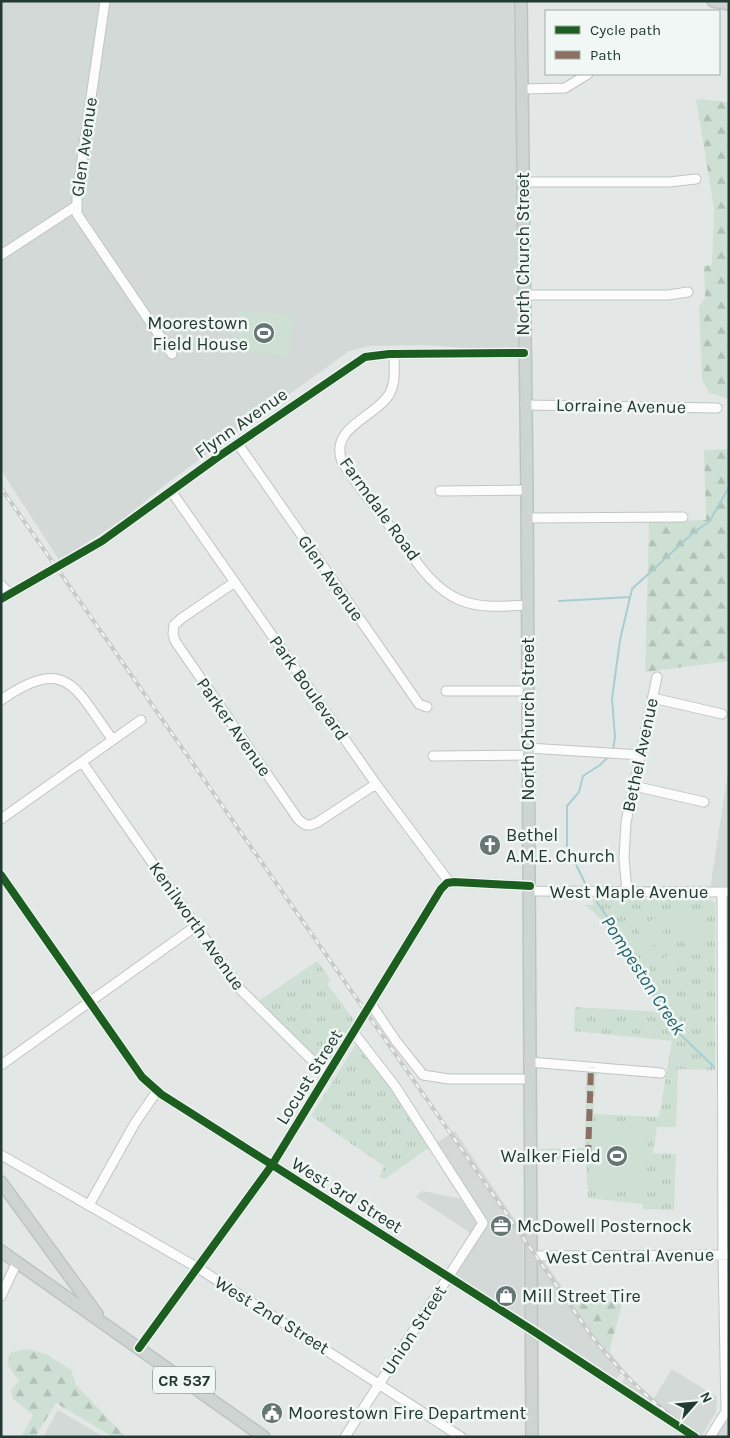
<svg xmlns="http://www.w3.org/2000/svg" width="730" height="1438" viewBox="0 0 730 1438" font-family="Karla,sans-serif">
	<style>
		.built { fill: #d2d9d6 }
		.forest { fill: url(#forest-firs) }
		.park { fill: url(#park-tufts) }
		.garden { fill: #cee0d3 }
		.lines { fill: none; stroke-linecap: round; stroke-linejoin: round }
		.stream { stroke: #a8cdd2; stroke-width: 2 }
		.minor-casing { stroke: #c0c5c3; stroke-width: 11 }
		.major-casing { stroke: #bcc4c2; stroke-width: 14 }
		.minor { stroke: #fbfcfb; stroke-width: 9 }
		.major { stroke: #ced4d2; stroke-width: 11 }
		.rail-casing { stroke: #c7cac9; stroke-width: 4 }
		.rail { stroke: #f1f7f4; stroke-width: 2; stroke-dasharray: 5.5; stroke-linecap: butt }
		.quiet { stroke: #8d6e63; stroke-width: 6; stroke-dasharray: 12 6; stroke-linecap: butt }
		.cycleway-casing { stroke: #f1f7f4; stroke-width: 11 }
		.cycleway { stroke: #1b5e20; stroke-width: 8 }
		.labels { text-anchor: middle; stroke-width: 5; stroke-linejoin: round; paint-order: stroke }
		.shield { fill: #f1f7f4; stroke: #61726d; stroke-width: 1 }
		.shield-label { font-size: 16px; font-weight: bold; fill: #233933 }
		.street-label { font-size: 18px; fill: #233933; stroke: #f1f7f4 }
		.poi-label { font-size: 18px; fill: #233933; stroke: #f1f7f4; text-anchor: start }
		.water-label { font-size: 19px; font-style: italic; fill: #24646e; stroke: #f1f7f4 }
	</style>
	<defs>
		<pattern id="forest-firs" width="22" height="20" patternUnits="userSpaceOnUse" patternTransform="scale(1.25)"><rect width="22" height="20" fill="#cee0d3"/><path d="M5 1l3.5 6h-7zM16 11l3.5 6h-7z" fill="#b1c1b6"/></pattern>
		<pattern id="park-tufts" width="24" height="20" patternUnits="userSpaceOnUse" patternTransform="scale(1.25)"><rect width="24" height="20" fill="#cee0d3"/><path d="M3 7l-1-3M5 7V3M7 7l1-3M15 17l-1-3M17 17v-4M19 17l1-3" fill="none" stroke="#b1c1b6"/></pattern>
	</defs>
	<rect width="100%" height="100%" fill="#e3e8e6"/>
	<!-- built -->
	<path class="built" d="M1,1h513l10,352 -98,-8 -57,1 -20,5 -183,133 -45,37 -62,39 -58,-90z
		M729,766v120h-18v-4z
		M455,1131l68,101 1,85 -4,-1 -65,-41 23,-37 -62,-41 6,-6 41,8 -33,-52z
		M537,1260h6l53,74 28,36 -8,9 -77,-50z
		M672,1369l45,28 -1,15 -15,25h-4l-76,-53 5,-9 27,25z
		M58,1410l46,27h-61z
		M729,1416v21h-13z"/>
	<!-- forest -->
	<path class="forest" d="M696,99l33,3v297l-19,-6 -8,-13 -3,-74 6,-8 -1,-32 8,-1 2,-57z
		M729,449v212l-84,11 4,-150 57,-2 -2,-70z
		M623,1301l-14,51 -35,-49z
		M28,1349l18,5 25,16 5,15 50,52h-13l-57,-34 -21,34h-14l12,-22 -20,-16 -2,-9 8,-9 -12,-17 4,-12z"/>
	<!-- park -->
	<path class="park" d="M593,899l118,1 4,3v167l-37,-1 -2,58h-19l-4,26 23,1 -2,56 -32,-1 1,-5 -55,-6 -2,-39 -48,1 -1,-11 48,-1 1,-76 12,1 -2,3 -3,38 66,3 13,-76 -98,-10 1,-24 86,5c-21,-38 -42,-81 -76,-107h8z
		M317,961l14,19 -4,4 27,36 -28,46 -67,-65z
		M358,1041l72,106 -45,32 -6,-2 5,-11 -73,-50z"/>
	<!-- garden -->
	<path class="garden" d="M239,310l54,6 -4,40 -54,-5z
		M691,909l7,12 -20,11 -6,-12z
		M655,918l5,9 -18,10 -5,-8z
		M699,922l6,11 -19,12 -7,-12z
		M662,929l4,9 -18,10 -5,-8z
		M668,941l5,8 -18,11 -5,-9z
		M675,952l4,8 -18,11 -5,-9z
		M588,1123l62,4 -10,63 -49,-6z"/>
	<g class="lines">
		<!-- stream -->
		<path class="stream" d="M559,601l71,-4
			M613,749l2,-12 -3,-38 8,-59 12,-51 62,-57 15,-10 20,-35
			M585,883l-18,-37v-40l12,-14 4,-16 17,-11 8,-8
			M597,902l47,70 36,62 34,33"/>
		<!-- minor casing -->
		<g class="minor-casing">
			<path id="minor" d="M105,1l-28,193v20l95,140
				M523,89l42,-1 23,-14
				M523,182h146l27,-3
				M1,255l75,-49
				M524,295h144l20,-3
				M394,354c0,13 2,27 -4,39 -14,25 -61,33 -48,69 15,23 33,45 50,67 20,25 37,58 68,71 21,9 45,6 68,5
				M525,405l192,3
				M238,444l181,260 8,3
				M171,491l205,293 74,99
				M440,491l87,-1
				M527,518l156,-1
				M235,582l-53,36 -8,7 -1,9 2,7 123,178c7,7 11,8 20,3l58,-38
				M1,585l9,9
				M1,599l101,-58 116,-84 147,-100 24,-3 135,-1
				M446,691h82
				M653,698l69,16
				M1,700c67,-46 74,-11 112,40
				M528,748l113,7
				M433,756l95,-1
				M82,762l158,227 88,87
				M634,786l70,16
				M1,819l140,-99
				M1,875l141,202 19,17 371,236 163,107
				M530,891l199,1
				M627,892l-3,-34 2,-36 31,-145
				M722,893l1,362 3,156
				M371,1004l25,37 27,34 26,4h79
				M529,1062l132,11
				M1,1065l195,-139
				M1,1155l197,113 263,169
				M89,1205l46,-82 22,-32
				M531,1256l198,-1
				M1,1296l16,-34
				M139,1348l133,-183 169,-276 6,-6 7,-1 76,4
				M345,1437l138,-214 -88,-137 -41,-53
				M710,1437l19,-30"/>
		</g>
		<!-- major casing -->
		<g class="major-casing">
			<path id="major" d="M521,1l6,489 5,947
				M713,1l16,3
				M1,1182l96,132
				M1,1251l263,186"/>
		</g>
		<!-- minor -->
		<use href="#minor" class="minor"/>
		<!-- major -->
		<use href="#major" class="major"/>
		<!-- rail casing -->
		<g class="rail-casing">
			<path id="rail" d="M1,488l592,850c32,40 65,71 108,99"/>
		</g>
		<!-- rail -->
		<use href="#rail" class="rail"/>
		<!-- quiet -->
		<path class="quiet" d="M588,1157l3,-90"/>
		<!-- cycleway casing -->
		<g class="cycleway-casing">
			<path id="cycleway" d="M1,599l101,-58 116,-84 147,-100 24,-3 135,-1
				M1,875l141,202 19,17 371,236 163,107
				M139,1348l133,-183 169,-276 6,-6 7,-1 76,4"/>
		</g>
		<!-- cycleway -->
		<use href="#cycleway" class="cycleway"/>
	</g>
	<!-- icons -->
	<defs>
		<g id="stadium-disc" transform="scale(1.125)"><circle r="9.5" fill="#667672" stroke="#f1f7f4"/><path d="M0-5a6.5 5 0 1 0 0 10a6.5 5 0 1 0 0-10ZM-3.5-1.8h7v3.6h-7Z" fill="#fff"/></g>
		<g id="church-disc" transform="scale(1.125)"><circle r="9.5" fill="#667672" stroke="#f1f7f4"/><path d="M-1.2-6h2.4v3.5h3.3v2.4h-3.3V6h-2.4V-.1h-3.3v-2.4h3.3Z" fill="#fff"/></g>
		<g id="office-disc" transform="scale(1.125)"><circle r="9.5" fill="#667672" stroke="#f1f7f4"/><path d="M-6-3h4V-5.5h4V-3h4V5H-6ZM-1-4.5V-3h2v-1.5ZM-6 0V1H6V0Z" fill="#fff"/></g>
		<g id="shop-disc" transform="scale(1.125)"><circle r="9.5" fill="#667672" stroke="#f1f7f4"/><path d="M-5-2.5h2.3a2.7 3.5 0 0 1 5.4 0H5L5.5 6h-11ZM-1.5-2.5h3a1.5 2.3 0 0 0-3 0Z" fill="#fff"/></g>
		<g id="civic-disc" transform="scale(1.125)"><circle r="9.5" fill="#667672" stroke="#f1f7f4"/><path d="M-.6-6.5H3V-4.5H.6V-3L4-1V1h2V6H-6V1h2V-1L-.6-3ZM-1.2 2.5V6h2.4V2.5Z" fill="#fff"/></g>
	</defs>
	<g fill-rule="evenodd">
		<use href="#stadium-disc" x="264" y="333"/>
		<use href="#church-disc" x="490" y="845"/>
		<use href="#stadium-disc" x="617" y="1156"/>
		<use href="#office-disc" x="501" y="1226"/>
		<use href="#shop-disc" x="506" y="1296"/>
		<use href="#civic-disc" x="272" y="1413"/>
	</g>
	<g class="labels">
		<!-- shield labels -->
		<rect class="shield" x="153" y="1366.5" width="62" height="27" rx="4"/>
		<g class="shield-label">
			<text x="184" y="1386">CR 537</text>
		</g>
		<!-- street labels -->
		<g class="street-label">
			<text transform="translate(84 147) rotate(-82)" y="6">Glen Avenue</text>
			<text transform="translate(523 254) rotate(-90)" y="6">North Church Street</text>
			<text transform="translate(621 406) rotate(1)" y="6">Lorraine Avenue</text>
			<text transform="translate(241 423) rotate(-35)" y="6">Flynn Avenue</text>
			<text transform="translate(380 509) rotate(54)" y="6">Farmdale Road</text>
			<text transform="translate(331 578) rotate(55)" y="6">Glen Avenue</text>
			<text transform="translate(309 688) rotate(55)" y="6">Park Boulevard</text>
			<text transform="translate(528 719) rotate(-90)" y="6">North Church Street</text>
			<text transform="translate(234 727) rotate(55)" y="6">Parker Avenue</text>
			<text transform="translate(640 755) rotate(-78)" y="6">Bethel Avenue</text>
			<text x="629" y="898">West Maple Avenue</text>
			<text transform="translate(197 926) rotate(55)" y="6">Kenilworth Avenue</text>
			<text transform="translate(309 1077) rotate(-58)" y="6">Locust Street</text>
			<text transform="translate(347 1195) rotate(32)" y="6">West 3rd Street</text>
			<text transform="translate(630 1256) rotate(-1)" y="6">West Central Avenue</text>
			<text transform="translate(272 1315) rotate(32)" y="6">West 2nd Street</text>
			<text transform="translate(414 1330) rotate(-57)" y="6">Union Street</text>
		</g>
		<!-- poi labels -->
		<g class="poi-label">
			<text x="248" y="329" text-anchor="end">Moorestown<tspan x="248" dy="21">Field House</tspan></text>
			<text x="506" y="841">Bethel<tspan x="506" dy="21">A.M.E. Church</tspan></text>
			<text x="601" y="1162" text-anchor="end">Walker Field</text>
			<text x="517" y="1232">McDowell Posternock</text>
			<text x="522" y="1302">Mill Street Tire</text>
			<text x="288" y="1419">Moorestown Fire Department</text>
		</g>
		<!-- water labels -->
		<g class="water-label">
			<text transform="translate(644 975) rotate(57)" y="7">Pompeston Creek</text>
		</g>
	</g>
	<!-- border -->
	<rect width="730" height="1438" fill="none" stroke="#233933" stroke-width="5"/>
	<!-- legend -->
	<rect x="545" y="10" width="175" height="65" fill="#f1f7f4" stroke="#9faba7"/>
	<rect x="555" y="26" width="25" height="8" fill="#1b5e20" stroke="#9faba7"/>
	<text x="590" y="35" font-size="15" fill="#233933">Cycle path</text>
	<rect x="555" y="51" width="25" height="8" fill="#8d6e63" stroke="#9faba7"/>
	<text x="590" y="60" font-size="15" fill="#233933">Path</text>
	<!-- north arrow -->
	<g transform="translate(695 1403) rotate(63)" stroke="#f1f7f4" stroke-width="4" paint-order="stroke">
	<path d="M0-4L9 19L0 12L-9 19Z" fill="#233933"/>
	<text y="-8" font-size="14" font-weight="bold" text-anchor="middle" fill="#233933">N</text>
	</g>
</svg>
